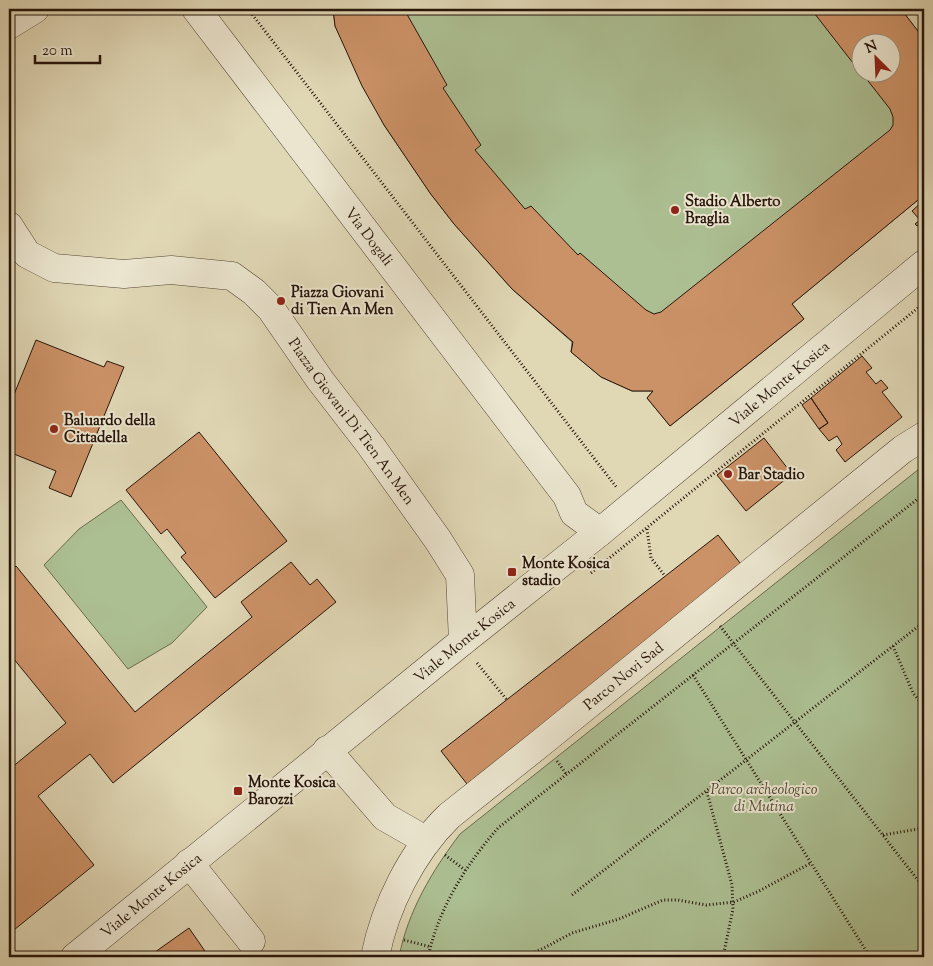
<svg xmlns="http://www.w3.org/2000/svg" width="933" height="966" viewBox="0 0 933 966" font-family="'Sorts Mill Goudy',serif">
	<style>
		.green { fill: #acbf92; stroke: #696a4e; fill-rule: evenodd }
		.building { fill: #cc9267; stroke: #26140a }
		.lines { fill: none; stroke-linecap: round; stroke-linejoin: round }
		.minor-casing { stroke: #544535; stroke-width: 29 }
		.path { stroke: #26140a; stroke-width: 3; stroke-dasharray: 1 2.5; stroke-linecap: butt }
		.minor { stroke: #ebe5cf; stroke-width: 28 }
		.poi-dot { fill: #8f2418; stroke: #ebe5cf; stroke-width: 2 }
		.labels { text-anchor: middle; stroke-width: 4; stroke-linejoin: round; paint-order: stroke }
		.poi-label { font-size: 15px; font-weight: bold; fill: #26140a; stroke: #ebe5cf; text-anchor: start }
		.street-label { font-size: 15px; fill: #26140a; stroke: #ebe5cf }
		.park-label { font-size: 15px; font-style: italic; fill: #4e4733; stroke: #ebe5cf }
	</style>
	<rect width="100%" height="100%" fill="#e0d7b5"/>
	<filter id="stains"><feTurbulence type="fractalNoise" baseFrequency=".004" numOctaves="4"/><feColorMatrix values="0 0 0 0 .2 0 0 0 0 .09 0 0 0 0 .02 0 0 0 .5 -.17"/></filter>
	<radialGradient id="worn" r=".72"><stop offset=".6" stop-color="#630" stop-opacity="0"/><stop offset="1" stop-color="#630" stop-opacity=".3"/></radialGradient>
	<!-- green -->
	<path class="green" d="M333,9h568l23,30v156l-132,109 12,15 -134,107 -23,-28 6,-7h-21l-31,-14 -30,-25 1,-10 -60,-53 -58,-65 -24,-31 -46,-68 -49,-99zM860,42h30v30h-30z
		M924,465v492h-525c9,-46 33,-86 61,-123z
		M121,500l86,107 -35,36 -44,26 -84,-104 35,-36z"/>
	<!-- building -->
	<path class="building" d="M333,9h71l43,76 -4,3 38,57 -6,5 50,59 6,-3 47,49 2,-2 66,57 8,4 7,-2 229,-182 3,-5v-8l-3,-8 -29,-37h29v-30h-30v30l-49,-63h90l23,30v156l-132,109 12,15 -134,107 -23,-28 6,-7h-21l-31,-14 -30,-25 2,-10 -61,-53 -58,-65 -24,-31 -46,-68 -22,-39 -27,-60z
		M924,200v20l-7,6 -2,-2 5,-4 -8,-9z
		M36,340l68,27 3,-6 17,6 -53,130 -22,-9 7,-17 -47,-19v-45z
		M862,356l10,12 -6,4 10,12 5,-4 7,8 -6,4 20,25 -57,45 -9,-12 6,-6 -5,-8 -8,5 -10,-12 9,-6 -17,-25z
		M811,398l17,25 -9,6 -17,-24z
		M199,432l88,109 -72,57 -34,-41 5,-4 -19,-24 -6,5 -35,-44z
		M764,438l28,36 -46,37 -29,-36z
		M718,535l26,33 -277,216 -26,-33z
		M291,562l19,23 7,-6 19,23 -223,181 -23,-29 -52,42 56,69 -85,69v-168l2,2 55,-45 -57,-70v-80l7,-7 119,146 117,-95 -11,-15z
		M189,928l20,29h-61z"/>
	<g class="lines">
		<!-- minor casing -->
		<g class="minor-casing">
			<g id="minor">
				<path id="s1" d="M196,9l371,487 7,17 26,19"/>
				<path d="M9,25l26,-16"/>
				<path id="s2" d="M9,226l18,28 27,14 70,6 47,-4 61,6 22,16 17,17 49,71 51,66 67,94 22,35 3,66"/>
				<path d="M327,750l58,67 42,24"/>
				<path d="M189,863l62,78"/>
				<path id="s3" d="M75,957l388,-316 137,-109 324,-268"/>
				<path id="s4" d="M375,957c10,-51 37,-105 74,-141l93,-74 361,-293 21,-13"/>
			</g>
		</g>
		<!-- path -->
		<path class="path" d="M248,9l369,479
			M647,529l4,29 14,18
			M591,573l333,-270
			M720,626l204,262
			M893,646l20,47 11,14
			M477,663l30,37
			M693,675l177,282
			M557,761l10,14
			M707,792l25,93 1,24 -10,48
			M883,835l41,-7
			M445,855l20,15
			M572,895l352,-273
			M404,940l27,7
			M428,957c11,-49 37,-91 70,-129l426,-334
			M497,957l31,-2 16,-7 28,-15 47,-14 44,-19h15l28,5 28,-3 25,-11 52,-28"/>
		<!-- minor -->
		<use href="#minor" class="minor"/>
	</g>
	<!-- markers -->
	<g class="poi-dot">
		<circle cx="675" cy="210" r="5"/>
		<circle cx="281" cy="301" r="5"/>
		<circle cx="54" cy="429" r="5"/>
		<circle cx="728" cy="474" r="5"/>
		<rect x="507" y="567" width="10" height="10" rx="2.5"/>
		<rect x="233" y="786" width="10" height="10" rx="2.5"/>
	</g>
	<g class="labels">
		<!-- poi labels -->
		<g class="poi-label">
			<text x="685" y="206">Stadio Alberto<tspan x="685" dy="17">Braglia</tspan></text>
			<text x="291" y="297">Piazza Giovani<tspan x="291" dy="17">di Tien An Men</tspan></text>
			<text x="64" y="425">Baluardo della<tspan x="64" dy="17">Cittadella</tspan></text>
			<text x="738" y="479">Bar Stadio</text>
			<text x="522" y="568">Monte Kosica<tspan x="522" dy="17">stadio</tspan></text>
			<text x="248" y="787">Monte Kosica<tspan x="248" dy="17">Barozzi</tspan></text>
		</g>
		<!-- street labels -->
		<g class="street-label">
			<text dy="5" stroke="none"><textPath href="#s1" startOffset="286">Via Dogali</textPath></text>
			<text dy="5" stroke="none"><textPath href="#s3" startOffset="908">Viale Monte Kosica</textPath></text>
			<text dy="5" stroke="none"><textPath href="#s2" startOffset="432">Piazza Giovani Di Tien An Men</textPath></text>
			<text dy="5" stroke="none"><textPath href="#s3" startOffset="502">Viale Monte Kosica</textPath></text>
			<text dy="5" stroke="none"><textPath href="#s4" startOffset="385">Parco Novi Sad</textPath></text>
			<text dy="5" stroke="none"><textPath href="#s3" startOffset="98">Viale Monte Kosica</textPath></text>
		</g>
		<!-- park labels -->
		<g class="park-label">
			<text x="764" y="794">Parco archeologico<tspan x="764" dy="17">di Mutina</tspan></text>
		</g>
	</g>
	<!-- margin -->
	<rect width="933" height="966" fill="none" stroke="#e0d7b5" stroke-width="30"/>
	<rect x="10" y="10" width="913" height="946" fill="none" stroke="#26140a" stroke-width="2.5"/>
	<rect x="15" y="15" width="903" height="936" fill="none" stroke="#26140a"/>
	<!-- north arrow -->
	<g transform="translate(876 58) rotate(336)"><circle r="24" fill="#ebe5cf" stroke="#9c9180"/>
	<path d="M0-4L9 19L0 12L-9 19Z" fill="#8f2418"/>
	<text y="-8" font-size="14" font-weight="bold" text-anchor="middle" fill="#26140a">N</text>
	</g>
	<!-- scale -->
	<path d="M35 55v8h65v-8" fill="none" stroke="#26140a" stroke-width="2.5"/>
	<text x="42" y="55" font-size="15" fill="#26140a" stroke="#ebe5cf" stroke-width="4" paint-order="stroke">20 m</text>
	<rect width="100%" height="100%" filter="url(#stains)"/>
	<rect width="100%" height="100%" fill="url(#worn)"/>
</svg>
